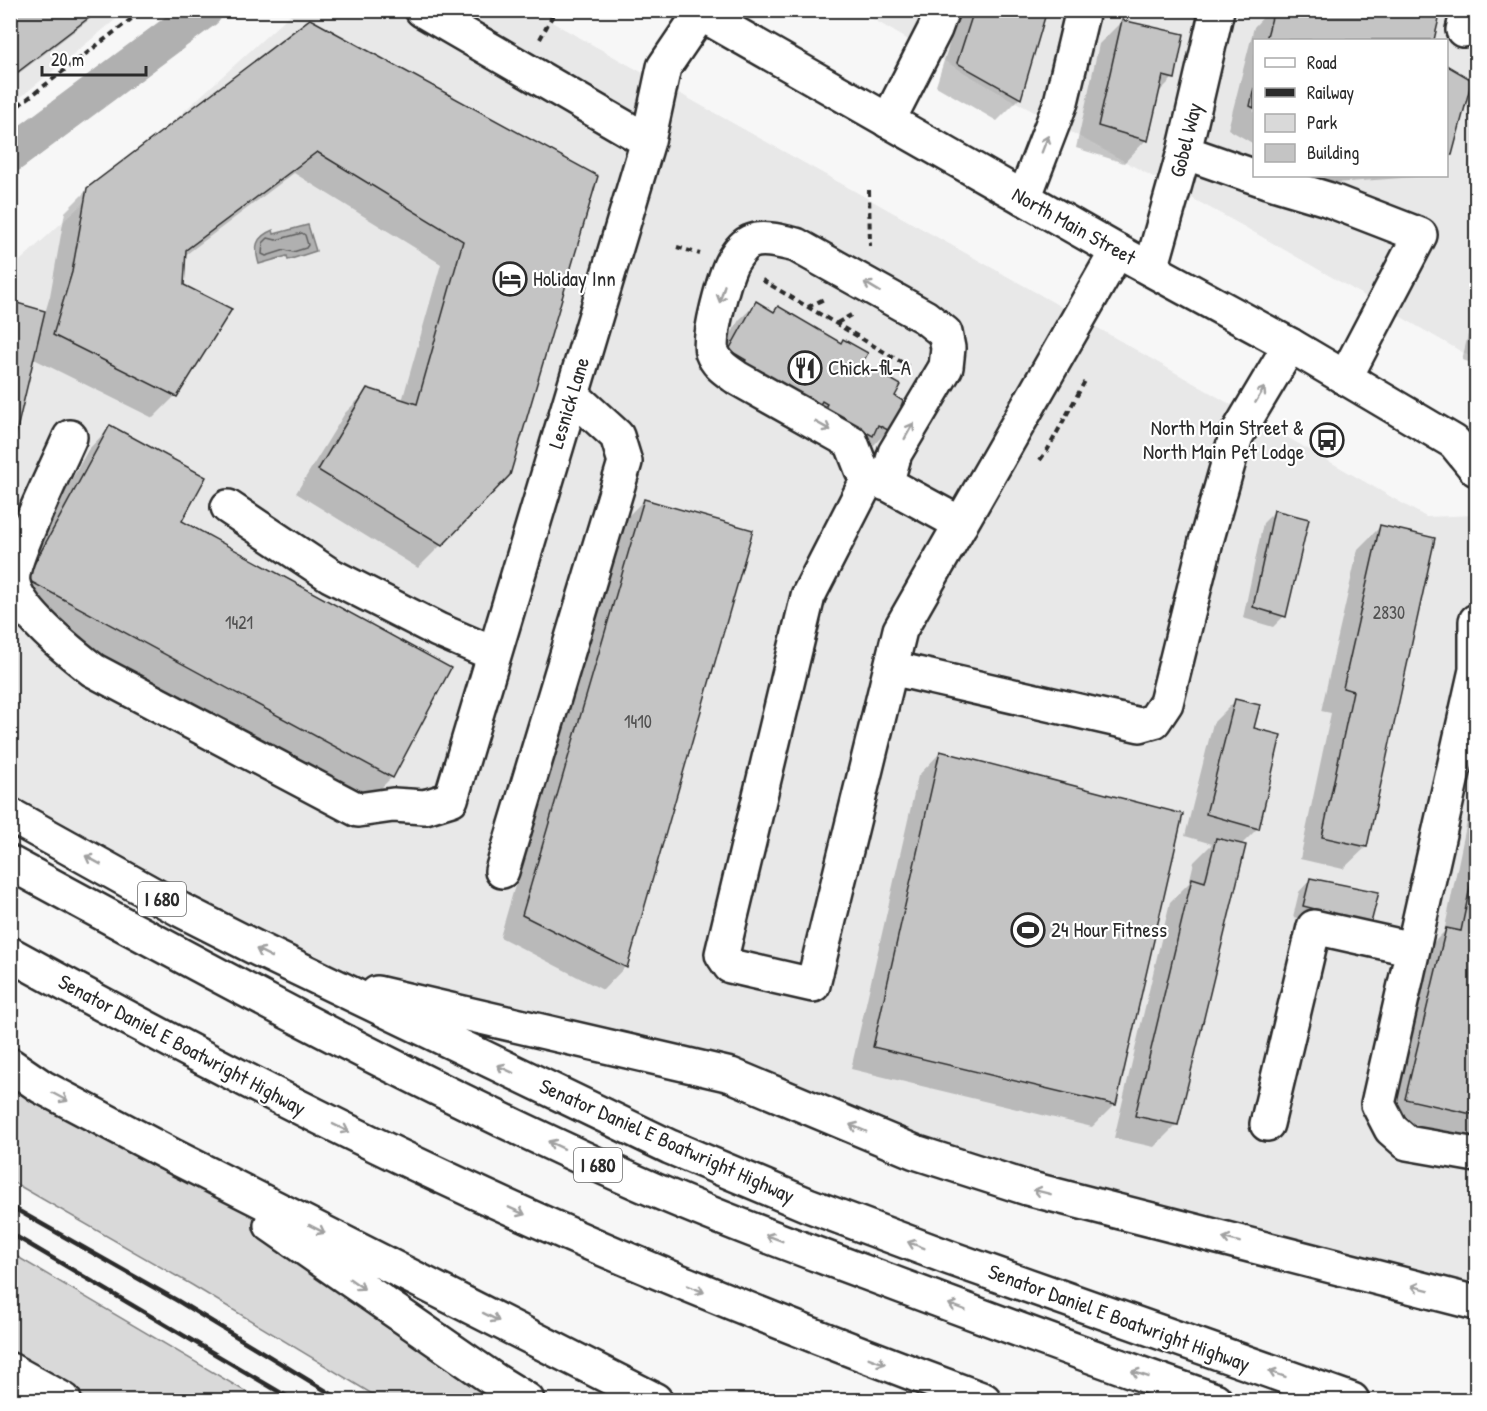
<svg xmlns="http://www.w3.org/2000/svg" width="1487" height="1411" viewBox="0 0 1487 1411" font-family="'Patrick Hand',sans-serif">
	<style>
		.built { fill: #e8e8e8; fill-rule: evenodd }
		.green { fill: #d9d9d9; stroke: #828282; stroke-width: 1.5 }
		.water { fill: #b0b0b0; stroke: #7b7b7b; stroke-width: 1.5 }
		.shadow { fill: #0003 }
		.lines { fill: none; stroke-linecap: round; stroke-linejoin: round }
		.shore { stroke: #606060; stroke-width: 1.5 }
		.canal { stroke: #b0b0b0; stroke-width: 36 }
		.building { fill: #c4c4c4; stroke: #2b2b2b; stroke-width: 1.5 }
		.minor-casing { stroke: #2b2b2b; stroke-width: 38 }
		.major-casing { stroke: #2b2b2b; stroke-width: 38 }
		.highway-casing { stroke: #2b2b2b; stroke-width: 38 }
		.path { stroke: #2b2b2b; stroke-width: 4; stroke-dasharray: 6 4.5; stroke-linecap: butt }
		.minor { stroke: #fff; stroke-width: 33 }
		.major { stroke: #fff; stroke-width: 33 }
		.highway { stroke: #fff; stroke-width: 33 }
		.rail { stroke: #2b2b2b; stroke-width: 4.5 }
		.oneway { stroke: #a0a0a0 }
		.labels { text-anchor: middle; stroke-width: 4.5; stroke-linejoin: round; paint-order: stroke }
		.number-label { font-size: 18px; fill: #515151 }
		.shield { fill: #fff; stroke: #6b6b6b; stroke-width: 1.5 }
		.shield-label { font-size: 20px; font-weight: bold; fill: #2b2b2b }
		.street-label { font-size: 21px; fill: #2b2b2b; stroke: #fff }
		.poi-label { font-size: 21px; fill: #2b2b2b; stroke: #fff; text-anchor: start }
	</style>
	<rect width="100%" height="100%" fill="#f7f7f7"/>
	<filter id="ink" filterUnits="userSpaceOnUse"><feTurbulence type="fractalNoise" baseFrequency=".0167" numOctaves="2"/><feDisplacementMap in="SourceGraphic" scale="12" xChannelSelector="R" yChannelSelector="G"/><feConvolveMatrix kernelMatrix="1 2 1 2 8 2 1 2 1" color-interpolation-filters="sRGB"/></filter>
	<g filter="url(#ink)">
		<!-- built -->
		<path class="built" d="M11,11h115l-115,94z
			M294,11h238l505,282 389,224 50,-2v788l-449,-115 -296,-113 -414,-96 -306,-164v-546z
			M859,11h617v349l-233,-134 -242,-132zM1254,40h192v136h-192z"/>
		<!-- green -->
		<path class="green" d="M11,1065l160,90 356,245h-145l-190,-115 -181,-104z
			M11,1253l249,147h-196l-53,-30z"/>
		<!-- water -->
		<path class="water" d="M308,225l8,26 -28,9 -1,-4 -28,8c-5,-17 -4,-27 14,-34l1,4z"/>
		<!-- shadow -->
		<path class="shadow" d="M10,10h92l-92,70z
			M960,10h86l-27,89 -22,22 -61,-35z
			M1270,10h170l-8,30h-178v104l-26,-15 26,-102z
			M310,21l286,156 -155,368 -23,23 -122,-75 49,-80 23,-23 34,11 39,-137 -147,-91 -110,83 -9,140 -22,22 -121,-60 -22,-55 35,10 5,-17 15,-84 23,-23z
			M1122,21l51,57 -16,16 -11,46 -22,23 -48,-15 23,-104z
			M1307,176h122l-108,8z
			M1476,301v63l-14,-4z
			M757,303l16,10 5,-5 80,59 35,30 -2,30 -17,18 -2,-1 -3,3 -157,-79 27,-48z
			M110,427l70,95 212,255 -22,22 -360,-194v-14l78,-141z
			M644,500l107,31 -126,436 -22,23 -103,-53 121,-414z
			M1275,511l9,105 -11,11 -30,-9 20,-95z
			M1380,527l-14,320 -23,22 -43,-10 31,-146 -10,-2 37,-162z
			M1235,701l18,28 5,99 -17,17 -64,279 -23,23 -40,-9 56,-236 19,-19 5,-21 18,-18 -27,-8 28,-113z
			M940,753l175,351 -23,23 -241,-58 67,-293z
			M1476,778v364l-93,-20 41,-170 20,-20z
			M1310,880l60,42 -12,12 -65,-17 6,-25z"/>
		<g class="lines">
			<!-- shore -->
			<path class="shore" d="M302,233l3,2 3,10 -2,3 -13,4 -8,-2 -19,6 -4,-2 1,-11 5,-5 8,2z"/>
			<!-- canal -->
			<path class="canal" d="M10,155l195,-145"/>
		</g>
		<!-- building -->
		<path class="building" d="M10,10h89l-89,68z
			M974,10h73l-26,89 -64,-36z
			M1274,10h167l-7,30h-168z
			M310,19l288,157 -88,299 -68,71 -124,-76 49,-82 50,16 46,-163 -146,-89 -131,98 -2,35 48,24 -55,88 -124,-62 19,-63 15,-84z
			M1122,20l62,14 -9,45 -12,-3 -15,65 -50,-15z
			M1446,65l26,15 -20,75h-6z
			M1254,88v20l-4,-2z
			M10,301l35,10 -35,148z
			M756,301l18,11 4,-6 63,37 2,-4 25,14 -8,14 6,3 2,-4 33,19 -6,11 8,5 -2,5 3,2 -12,20 -2,-1 -2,3 -10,-5 -5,11 -49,-27 3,-5 -5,-3 -7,12 -73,-47 4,-6 -17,-10z
			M110,425l96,52 -24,44 269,147 -58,110 -367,-199z
			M644,499l109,31 -126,438 -105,-53z
			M1274,510l35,9 -23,98 -33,-10z
			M1380,525l55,13 -68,309 -45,-10 31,-146 -10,-3z
			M1235,699l25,6 -6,23 27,7 -22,94 -53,-15z
			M940,751l243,63 -67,291 -243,-58z
			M1216,838l30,7 -68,280 -43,-9 57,-238 13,4z
			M1476,858v257l-71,-16 41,-171 15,3z
			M1310,878l69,14 -8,31 -68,-17z"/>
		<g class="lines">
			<!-- minor casing -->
			<g class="minor-casing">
				<path id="minor" d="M422,10l226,131
					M1463,30l5,-20
					M888,121l47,-92 7,-19
					M1184,152l83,29 60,18 93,36 -75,143
					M1024,198l37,-96 22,-92
					M1151,269l33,-117 33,-142
					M70,437c-11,26 -61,125 -57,146 6,29 57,69 80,87l265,140 35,-5 32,2 26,-8 197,-658 16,-74 36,-53
					M870,475l-62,121 -86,358 8,12 83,19 87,-355 217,-379
					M886,484l9,-31 51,-86 2,-19 -3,-15 -20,-16 -129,-72c-13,-3 -33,-9 -46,-3 -8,4 -13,12 -18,20 -7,13 -25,76 -20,90 5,13 14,18 25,26l114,64 11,28 99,54
					M228,507l102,68 108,55 56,24
					M1476,621v49l-98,434 13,25 16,14 69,12
					M891,668l249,57 14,-4 12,-18 39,-158 31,-109 54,-91
					M502,871l123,-409 -8,-26 -45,-41
					M1267,1124l47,-197 99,22
					M10,1370l54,30"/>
			</g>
			<!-- major casing -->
			<g class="major-casing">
				<path id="major" d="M694,10l423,241 173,94 164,97 22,27"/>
			</g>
			<!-- highway casing -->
			<g class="highway-casing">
				<path id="highway" d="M10,815l171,95 77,39 412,198 138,58 142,53 402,142
					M10,863c197,107 394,214 597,306 87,40 176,73 265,106 114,43 228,85 343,125
					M10,954c142,78 285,154 431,222 178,84 359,156 543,224
					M377,993l354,82 184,77 112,36 449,115
					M10,1065l32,22 129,68 484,245
					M271,1225l225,156 31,19"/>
			</g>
			<!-- path -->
			<path class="path" d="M540,39l14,-26
				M10,112l133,-102
				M869,190l1,56
				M677,247l23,7
				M762,280l146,86
				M808,307l16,-8
				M837,323l14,-8
				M1040,460l8,-11 37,-68"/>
			<!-- minor -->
			<use href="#minor" class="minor"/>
			<!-- major -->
			<use href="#major" class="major"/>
			<!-- highway -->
			<use href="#highway" class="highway"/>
			<!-- rail -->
			<path class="rail" d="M10,1206l168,95 163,99
				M10,1233l283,167"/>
		</g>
		<!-- one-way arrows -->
		<defs><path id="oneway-shaft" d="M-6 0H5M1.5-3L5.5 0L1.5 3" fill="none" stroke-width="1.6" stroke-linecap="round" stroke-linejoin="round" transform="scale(1.5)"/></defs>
		<g class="oneway">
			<use href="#oneway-shaft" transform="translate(1045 144) rotate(-69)"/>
			<use href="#oneway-shaft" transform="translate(872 287) rotate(-149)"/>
			<use href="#oneway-shaft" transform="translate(722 294) rotate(106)"/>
			<use href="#oneway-shaft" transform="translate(1260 395) rotate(-59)"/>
			<use href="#oneway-shaft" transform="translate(823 426) rotate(29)"/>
			<use href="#oneway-shaft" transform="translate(909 431) rotate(-61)"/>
			<use href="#oneway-shaft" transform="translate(93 860) rotate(-151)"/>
			<use href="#oneway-shaft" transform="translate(264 953) rotate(-153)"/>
			<use href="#oneway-shaft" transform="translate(505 1069) rotate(-155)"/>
			<use href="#oneway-shaft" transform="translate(60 1097) rotate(28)"/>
			<use href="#oneway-shaft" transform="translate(341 1128) rotate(26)"/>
			<use href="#oneway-shaft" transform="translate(858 1128) rotate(-157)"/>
			<use href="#oneway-shaft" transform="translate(556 1145) rotate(-155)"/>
			<use href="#oneway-shaft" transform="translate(1042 1192) rotate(-166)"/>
			<use href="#oneway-shaft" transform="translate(517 1211) rotate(24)"/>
			<use href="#oneway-shaft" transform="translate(317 1229) rotate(27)"/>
			<use href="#oneway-shaft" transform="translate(774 1238) rotate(-159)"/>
			<use href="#oneway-shaft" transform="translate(1231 1240) rotate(-166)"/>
			<use href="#oneway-shaft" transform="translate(916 1245) rotate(-159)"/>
			<use href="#oneway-shaft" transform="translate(357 1284) rotate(35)"/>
			<use href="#oneway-shaft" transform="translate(1420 1288) rotate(-166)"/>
			<use href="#oneway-shaft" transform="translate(696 1289) rotate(23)"/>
			<use href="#oneway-shaft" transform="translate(957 1307) rotate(-159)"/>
			<use href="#oneway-shaft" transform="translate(491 1317) rotate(27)"/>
			<use href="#oneway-shaft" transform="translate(877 1361) rotate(21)"/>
			<use href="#oneway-shaft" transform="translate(1140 1374) rotate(-161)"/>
			<use href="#oneway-shaft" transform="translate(1277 1374) rotate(-161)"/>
		</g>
	</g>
	<!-- icons -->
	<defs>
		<g id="hotel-ring" transform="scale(1.725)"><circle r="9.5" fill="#fff" stroke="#2b2b2b" stroke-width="1.5"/><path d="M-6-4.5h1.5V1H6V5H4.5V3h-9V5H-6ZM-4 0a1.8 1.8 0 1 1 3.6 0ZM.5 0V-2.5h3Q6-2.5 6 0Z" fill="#2b2b2b"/></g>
		<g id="restaurant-ring" transform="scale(1.725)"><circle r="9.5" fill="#fff" stroke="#2b2b2b" stroke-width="1.5"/><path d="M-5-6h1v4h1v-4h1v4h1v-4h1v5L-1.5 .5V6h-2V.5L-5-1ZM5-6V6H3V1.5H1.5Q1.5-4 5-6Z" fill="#2b2b2b"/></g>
		<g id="bus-ring" transform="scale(1.725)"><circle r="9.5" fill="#fff" stroke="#2b2b2b" stroke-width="1.5"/><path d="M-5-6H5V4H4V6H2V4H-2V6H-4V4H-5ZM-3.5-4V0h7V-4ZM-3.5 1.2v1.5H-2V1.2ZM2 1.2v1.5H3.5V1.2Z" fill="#2b2b2b"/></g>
		<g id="stadium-ring" transform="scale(1.725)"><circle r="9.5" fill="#fff" stroke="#2b2b2b" stroke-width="1.5"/><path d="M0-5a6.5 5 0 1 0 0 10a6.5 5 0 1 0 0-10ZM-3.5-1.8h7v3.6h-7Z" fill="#2b2b2b"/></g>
	</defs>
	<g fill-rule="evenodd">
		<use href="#hotel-ring" x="510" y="279"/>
		<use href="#restaurant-ring" x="805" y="368"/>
		<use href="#bus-ring" x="1327" y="440"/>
		<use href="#stadium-ring" x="1028" y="930"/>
	</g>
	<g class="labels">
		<!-- number labels -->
		<g class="number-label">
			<text x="1389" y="619">2830</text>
			<text x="239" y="629">1421</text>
			<text x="638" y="728">1410</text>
		</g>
		<!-- shield labels -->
		<g class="shield">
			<rect x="138" y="882" width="48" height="34" rx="4.5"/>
			<rect x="574" y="1148" width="48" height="34" rx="4.5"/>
		</g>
		<g class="shield-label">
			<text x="162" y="906">I 680</text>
			<text x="598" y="1172">I 680</text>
		</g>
		<!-- street labels -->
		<g class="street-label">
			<text transform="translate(1186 140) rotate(-76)" y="7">Gobel Way</text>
			<text transform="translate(1074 226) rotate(29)" y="7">North Main Street</text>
			<text transform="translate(569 403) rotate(-73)" y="7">Lesnick Lane</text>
			<text transform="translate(182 1045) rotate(28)" y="7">Senator Daniel E Boatwright Highway</text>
			<text transform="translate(667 1141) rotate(24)" y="7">Senator Daniel E Boatwright Highway</text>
			<text transform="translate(1119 1318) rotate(20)" y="7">Senator Daniel E Boatwright Highway</text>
		</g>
		<!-- poi labels -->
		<g class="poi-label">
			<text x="533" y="286">Holiday Inn</text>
			<text x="828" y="375">Chick-fil-A</text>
			<text x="1304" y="435" text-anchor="end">North Main Street &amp;<tspan x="1304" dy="24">North Main Pet Lodge</tspan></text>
			<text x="1051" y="937">24 Hour Fitness</text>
		</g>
	</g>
	<!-- margin -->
	<rect width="1487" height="1411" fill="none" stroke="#fff" stroke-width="36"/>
	<rect x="18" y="18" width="1451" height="1375" fill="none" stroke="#2b2b2b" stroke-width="2" filter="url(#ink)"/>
	<!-- legend -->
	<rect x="1253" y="39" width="195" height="138" fill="#ffffff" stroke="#aaaaaa" stroke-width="1.5"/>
	<rect x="1265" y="58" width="30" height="9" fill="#ffffff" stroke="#aaaaaa" stroke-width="1.5"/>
	<text x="1307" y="69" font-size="18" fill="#2b2b2b">Road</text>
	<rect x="1265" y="88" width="30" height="9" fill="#2b2b2b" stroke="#aaaaaa" stroke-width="1.5"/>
	<text x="1307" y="99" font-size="18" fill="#2b2b2b">Railway</text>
	<rect x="1265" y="114" width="30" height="18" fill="#d9d9d9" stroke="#aaaaaa" stroke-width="1.5"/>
	<text x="1307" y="129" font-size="18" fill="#2b2b2b">Park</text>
	<rect x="1265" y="144" width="30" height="18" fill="#c4c4c4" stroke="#aaaaaa" stroke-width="1.5"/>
	<text x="1307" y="159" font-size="18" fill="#2b2b2b">Building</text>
	<!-- scale -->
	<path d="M42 66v9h104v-9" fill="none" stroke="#2b2b2b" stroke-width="3"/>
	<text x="51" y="66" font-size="18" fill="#2b2b2b" stroke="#ffffff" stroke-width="4.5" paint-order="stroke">20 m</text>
</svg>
